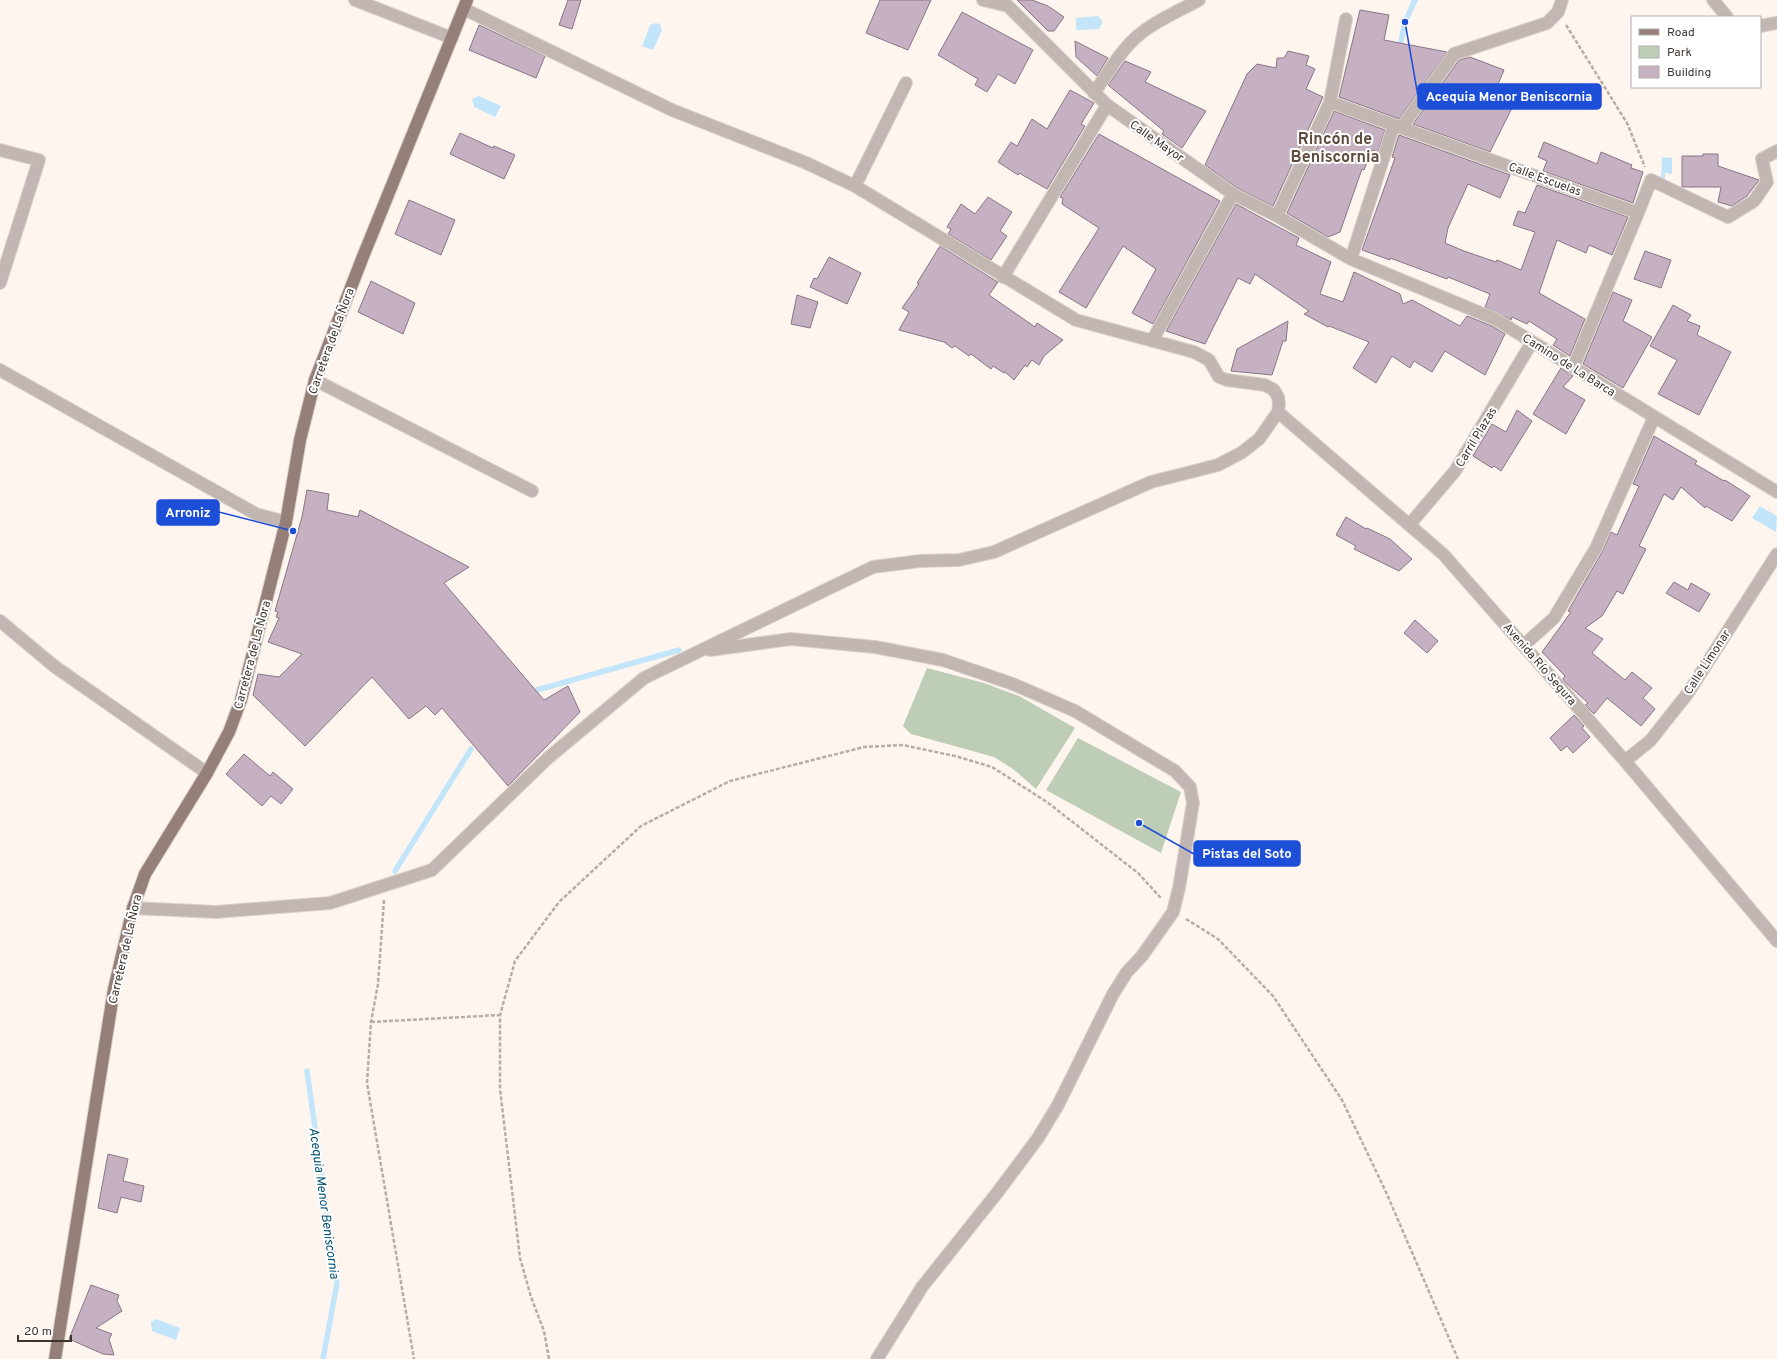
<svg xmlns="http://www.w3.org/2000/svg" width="1777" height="1359" viewBox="0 0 1777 1359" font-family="Overpass,sans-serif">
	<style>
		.green { fill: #becdb5 }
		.water { fill: #c3e5fa }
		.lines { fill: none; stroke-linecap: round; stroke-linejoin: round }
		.stream { stroke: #c3e5fa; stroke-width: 5.5 }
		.building { fill: #c6b1c3; stroke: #897586 }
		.minor-casing { stroke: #dbd2cb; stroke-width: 14 }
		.major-casing { stroke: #dbd2cb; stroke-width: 14 }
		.path { stroke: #b6ada6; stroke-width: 2.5; stroke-dasharray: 4 2; stroke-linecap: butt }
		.minor { stroke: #c2b6b2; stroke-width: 12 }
		.major { stroke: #957f79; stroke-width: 12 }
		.labels { text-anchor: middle; stroke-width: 4; stroke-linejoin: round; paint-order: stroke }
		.street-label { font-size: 12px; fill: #3e342e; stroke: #fff }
		.water-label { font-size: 13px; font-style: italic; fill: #005273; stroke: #fff }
		.district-label { font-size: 16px; font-weight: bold; fill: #5f4c3d; stroke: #fff }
		.leader { fill: none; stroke: #1d4ed8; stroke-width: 1.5 }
		.callout-dot { fill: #1d4ed8; stroke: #fff; stroke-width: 1.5 }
		.callout { fill: #1d4ed8; stroke: #1d4ed8; stroke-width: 1.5 }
		.callout-label { font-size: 13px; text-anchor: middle; font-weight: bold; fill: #fff }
	</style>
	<rect width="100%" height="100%" fill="#fef5ee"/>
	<!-- green -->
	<path class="green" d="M927,668l57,15 35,13 56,32 -39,61 -23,-20 -19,-12 -83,-23 -8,-8z
		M1078,738l103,54 -20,61 -115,-63z"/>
	<!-- water -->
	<path class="water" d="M1098,16l5,6 -4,7 -23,1v-12z
		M655,23l5,1 2,6 -9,20 -11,-4 8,-21z
		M479,96l22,10 -6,11 -21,-10 -2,-8z
		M1662,157l10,1v16l-7,-1v6h-4z
		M1760,506l17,10 -1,16 -24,-14z
		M156,1319l24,9 -4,12 -24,-9 -1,-9z"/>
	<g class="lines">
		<!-- stream -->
		<path class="stream" d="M1399,50l6,-28 10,-22
			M537,690l142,-40
			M395,871l76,-122
			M307,1071l30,212 -14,76"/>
	</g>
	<!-- building -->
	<path class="building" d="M568,0h13l-9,29 -13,-4z
		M880,0h51l-23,50 -42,-17z
		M1017,0h15l16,6 16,11 -10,14h-6z
		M1360,10l29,5 -5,25 63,12 -48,67 -60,-22z
		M962,12l71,38 -18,34 -17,-10 -11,18 -12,-7 3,-6 -40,-24z
		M479,25l66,31 -9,22 -67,-28z
		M1075,41l33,17 -11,18 -21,-19z
		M1288,51l21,5 -3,9 9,4 -9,20 17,8 -50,109 -36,-18 -32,-23 42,-91 10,-10 19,4 1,-10h7z
		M1470,57l34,13 -8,19 15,4 -4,14 5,1 -22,44 -77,-28 46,-64z
		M1125,61l26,11 -6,10 61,29 -24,37 -20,-14 2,-3 -56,-46z
		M1070,90l24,13 -13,21 4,2 -38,63 -28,-16 -1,2 -20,-13 13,-20 6,4 15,-27 15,10z
		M1334,111l51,19 -7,22 -6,-2 -8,20 -2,-1 -22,63 -12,5 -41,-24z
		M460,133l33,15 1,-2 21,9 -11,24 -54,-25z
		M1099,134l121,67 -67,123 -21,-11 24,-44 -33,-23 -37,62 -27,-16 40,-64 -37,-24 1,-6 -3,-1z
		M1399,135l111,40 -10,23 -32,-14 -20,44 -3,15 19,8 32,11 1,-2 24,10 14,-38 -22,-7 5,-14 7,2 12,-28 91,32 -16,38 -23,-10 -3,8 -29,-13 -18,53 46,26 -15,37 -17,-11 4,-6 -28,-18 -2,3 -15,-7 -1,3 -26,-13 5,-13 -42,-17 -1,2 -57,-21v2l-28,-10 33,-92 -3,-1z
		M1544,142l53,22 4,-12 31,13 -1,3 12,4 -10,31 -90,-32 4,-10 -9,-4z
		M1703,154h15v12l41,14 -12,16 -15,10 -14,-4 3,-15h-39v-31h21z
		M988,197l24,15 -12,19 7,5 -16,24 -43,-26 3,-5 -4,-2 14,-23 14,10z
		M409,200l46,20 -14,35 -46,-21z
		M1236,204l63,34 -3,7 35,17 -11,32 23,8 11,-30 46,22 3,10 9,-4 48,26 7,-10 25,10 13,8 -20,41 -40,-24 -13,21 -18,-11 -4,7 -18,-12 -16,27 -23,-15 16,-26 -40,-16 -1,1 -24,-13 5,-3 -54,-37 -5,10 -12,-6 -33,66 -39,-13z
		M940,246l56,35 2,1 -9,13 46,32 2,-4 26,17 -19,16 -5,9 -7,-5 -5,7 -2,-2 -11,15 -9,-8 -1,1 -11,-7 -2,3 -20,-15 -2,2 -14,-10 -3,2 -8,-6 -45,-12 10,-18 -7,-4 17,-24 -2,-1z
		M1645,251l26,9 -10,28 -27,-9z
		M829,257l32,16 -14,31 -37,-17 4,-9 3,1z
		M371,281l44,22 -12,31 -45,-22z
		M1613,292l19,8 -9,21 29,16 -29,51 -40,-24z
		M797,295l21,7 -8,26 -19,-4z
		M1673,305l18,10 -4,6 13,5 -3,9 34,17 -32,63 -41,-21 19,-34 -27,-14z
		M1288,321l-2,20h-3l-11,34 -41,-4 6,-22z
		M1561,368l12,8 -10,11 22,13 -19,34 -33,-20z
		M1517,410l15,11 -31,50 -7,-5 -2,2 -19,-12 19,-32 14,8z
		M1654,436l43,25 -2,3 29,17 1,-1 25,16 -18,25 -26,-15 -1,2 -24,-21 -8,13 -9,-6 -25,52 7,3 -23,45 -6,-3 -15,25 -17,12 18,11 -11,14 33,27 7,-8 20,16 -9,10 12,11 -14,17 -34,-28 -13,16 -9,-9 3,-2 -24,-22 -1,-2 2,-3 -23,-24 29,-40 -3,-1 34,-59 9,-20 6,3 22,-49 -6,-2z
		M307,490l22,4 -2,16 31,7 2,-7 109,57 -25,16 100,117 24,-14 12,26 -72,74 -66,-78 -7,7 -9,-9 -17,13 -37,-42 -67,69 -52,-51 5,-21 21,3 23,-23 -34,-12 11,-24 -3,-1 2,-5 -3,-1 27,-94z
		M1346,517l20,12 1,-1 23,11 22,20 -13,12 -45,-22 2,-3 -20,-11z
		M1674,582l14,8 3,-7 19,11 -11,18 -33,-19z
		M1415,620l23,21 -11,12 -23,-20z
		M1574,715l10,11 -2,2 8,9 -17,16 -6,-7 -6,5 -11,-13z
		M244,754l26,22 3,-4 20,17 -12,15 -10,-8 -9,10 -36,-32z
		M108,1154l20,5 -5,22 21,5 -3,16 -20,-5 -4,16 -19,-5z
		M91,1285l28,10 -2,6 5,10 -26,17 16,6 -3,5 5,16 -11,-1 -34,-15z"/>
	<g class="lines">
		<!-- minor casing -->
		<g class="minor-casing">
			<path id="minor" d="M355,0l97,38
				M983,0l25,6 99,99 126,89 44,22 74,43 144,60 282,173
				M1713,0l14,17
				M1346,19l-16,83 308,111 13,-33 77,37 26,-16 13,-19 -5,-23 15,-8
				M1760,26l17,-3
				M1094,93c14,-20 27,-44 46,-59 17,-14 39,-23 59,-34
				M1402,127l52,-73 93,-31 11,-11 4,-12
				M0,150l39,10 -39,123
				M855,186l51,-103
				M1277,216l53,-114
				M1351,259l43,-134
				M1003,277l104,-172
				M1152,341l81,-147
				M1573,368l65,-155
				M0,370l256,144 30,8
				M315,380l217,111
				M1278,412l165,142 182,207 152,180
				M1410,524l45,-53 77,-129
				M0,621l54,45 153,107
				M1524,645l30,-27 42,-70 58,-131
				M710,650l81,-11 84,8 68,13 70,24 62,27 100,60 15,16 3,16 -14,85 -6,24 -31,44 -15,16 -14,22 -55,111 -20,33 -41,55 -75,94 -45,72
				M1625,761l25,-20 38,-48 89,-139
				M133,908l83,4 114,-9 102,-33 116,-112 96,-80 229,-111 47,-6 39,-1 35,-8 157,-70 67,-17 23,-12 18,-14 19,-27 1,-7 -1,-8 -4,-7 -9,-5 -38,-5 -8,-3 -10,-17 -15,-8 -118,-32 -221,-134 -51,-24 -132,-52 -208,-101"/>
		</g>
		<!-- major casing -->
		<g class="major-casing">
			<path id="major" d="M55,1359l59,-370 19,-81 12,-34 62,-101 22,-41 12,-32 45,-178 14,-82 15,-60 47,-121 105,-259"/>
		</g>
		<!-- path -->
		<path class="path" d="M1566,25l61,98 18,44
			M384,900l-6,84 -7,38 -4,61 47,276
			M1186,919l32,20 55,57 69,104 44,92 72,167
			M371,1022l129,-7
			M549,1359l-5,-28 -13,-34 -11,-39 -20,-169v-74l15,-54 44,-59 82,-76 89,-45 134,-34 39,-2 52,11 37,11 55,35 91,71 23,25"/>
		<!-- minor -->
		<use href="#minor" class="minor"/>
		<!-- major -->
		<use href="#major" class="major"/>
	</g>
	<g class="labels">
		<!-- street labels -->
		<g class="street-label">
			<text transform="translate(1157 141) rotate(35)" y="4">Calle Mayor</text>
			<text transform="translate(1545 179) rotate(20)" y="4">Calle Escuelas</text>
			<text transform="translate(331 341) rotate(-70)" y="4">Carretera de La Ñora</text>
			<text transform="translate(1569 365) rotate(32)" y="4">Camino de La Barca</text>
			<text transform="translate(1476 437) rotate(-59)" y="4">Carril Plazas</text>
			<text transform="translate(252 655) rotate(-75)" y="4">Carretera de La Ñora</text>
			<text transform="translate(1707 662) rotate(-57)" y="4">Calle Limonar</text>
			<text transform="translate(1540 664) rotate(49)" y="4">Avenida Río Segura</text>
			<text transform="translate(125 949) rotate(-77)" y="4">Carretera de La Ñora</text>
		</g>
		<!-- water labels -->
		<g class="water-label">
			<text transform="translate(325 1203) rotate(82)" y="5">Acequia Menor Beniscornia</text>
		</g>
		<!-- district labels -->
		<g class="district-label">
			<text x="1335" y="144">Rincón de<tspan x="1335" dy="18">Beniscornia</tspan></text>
		</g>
	</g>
	<!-- callouts -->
	<path class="leader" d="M1405 22L1418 96M293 531L219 512M1139 823L1194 854"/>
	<g class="callout-dot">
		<circle cx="1405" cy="22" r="4"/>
		<circle cx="293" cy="531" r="4"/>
		<circle cx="1139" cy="823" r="4"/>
	</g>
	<g class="callout">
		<rect x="1418" y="84" width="183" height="25" rx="4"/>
		<rect x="157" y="500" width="62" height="25" rx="4"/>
		<rect x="1194" y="841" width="106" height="25" rx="4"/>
	</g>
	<g class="callout-label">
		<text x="1509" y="101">Acequia Menor Beniscornia</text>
		<text x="188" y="517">Arroniz</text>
		<text x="1247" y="858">Pistas del Soto</text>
	</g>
	<!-- legend -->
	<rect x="1631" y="16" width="130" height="72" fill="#ffffff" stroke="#b2aeab"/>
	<rect x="1639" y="29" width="20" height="6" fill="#957f79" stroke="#b2aeab"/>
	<text x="1667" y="36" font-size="12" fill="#3e342e">Road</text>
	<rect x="1639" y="46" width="20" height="12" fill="#becdb5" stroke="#b2aeab"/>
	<text x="1667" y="56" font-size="12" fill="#3e342e">Park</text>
	<rect x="1639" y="66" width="20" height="12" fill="#c6b1c3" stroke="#b2aeab"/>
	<text x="1667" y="76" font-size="12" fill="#3e342e">Building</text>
	<!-- scale -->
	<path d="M18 1335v6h53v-6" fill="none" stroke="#3e342e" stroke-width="2"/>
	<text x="24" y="1335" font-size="12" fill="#3e342e" stroke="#ffffff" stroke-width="3" paint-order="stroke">20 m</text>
</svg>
